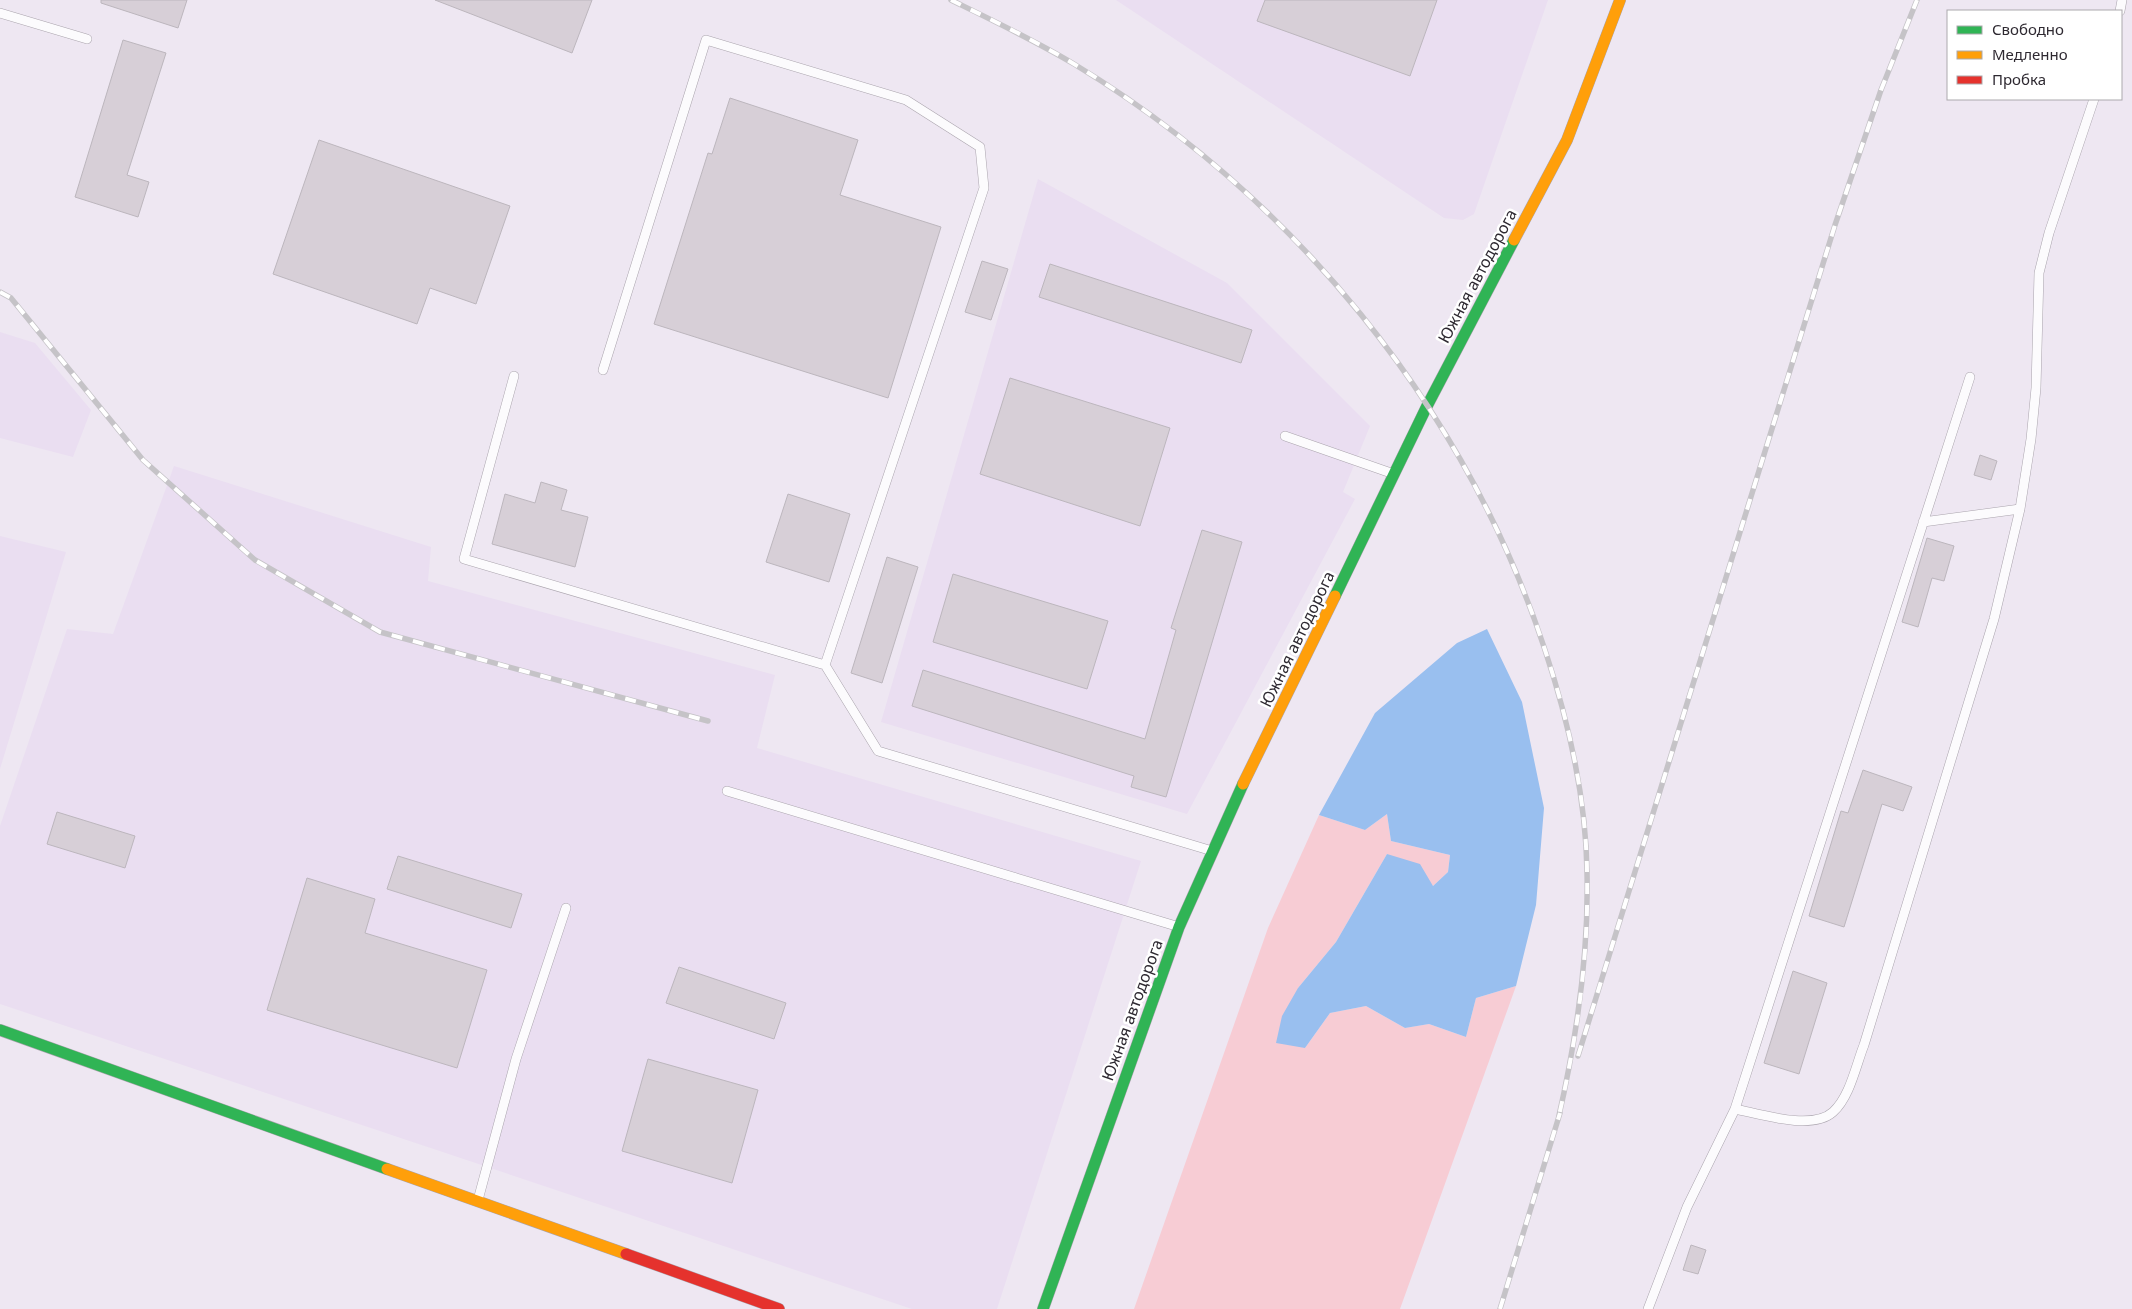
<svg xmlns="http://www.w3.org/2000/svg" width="2132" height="1309" viewBox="0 0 2132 1309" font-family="'Noto Sans',sans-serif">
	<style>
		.built { fill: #eadef1 }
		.green { fill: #f7ccd4 }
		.water { fill: #99bfef }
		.building { fill: #d7cfd7; stroke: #bcb6bd }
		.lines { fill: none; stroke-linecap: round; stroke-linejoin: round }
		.lane-casing { stroke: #aaa4ad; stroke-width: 10 }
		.fast-casing { stroke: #aaa4ad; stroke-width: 12 }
		.slow-casing { stroke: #aaa4ad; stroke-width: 12 }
		.jam-casing { stroke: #aaa4ad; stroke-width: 12 }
		.lane { stroke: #fcfbfd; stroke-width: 9 }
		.fast { stroke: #30b455; stroke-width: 11 }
		.slow { stroke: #ff9f0a; stroke-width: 11 }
		.jam { stroke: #e5322d; stroke-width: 11 }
		.rail-casing { stroke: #c5c3c7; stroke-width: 5.5 }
		.rail { stroke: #fff; stroke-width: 4; stroke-dasharray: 11; stroke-linecap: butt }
		.labels { text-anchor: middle; stroke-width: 5; stroke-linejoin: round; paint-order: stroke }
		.street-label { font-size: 16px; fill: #2e2931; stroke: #fff }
	</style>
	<rect width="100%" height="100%" fill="#eee7f2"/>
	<!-- built -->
	<path class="built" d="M1116,0h432l-74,214 -11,6 -19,-2z
		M1038,179l189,104 143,143 -27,66 12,7 -168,315 -306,-92z
		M0,332l35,11 56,67 -18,47 -73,-19z
		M174,466l257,81 -3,34 347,94 -18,73 384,113 -144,448h-85l-912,-305v-178l67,-197 46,5z
		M0,536l66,16 -66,217z"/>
	<!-- green -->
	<path class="green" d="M1387,814l4,27 59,14 -2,17 -15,14 -46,-32 -51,88 -38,46 7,60 25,-35 36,-7 39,22 24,-4 37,13 10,-39 40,-12 -116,323h-266l134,-381 51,-113 46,15z"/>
	<!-- water -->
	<path class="water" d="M1487,629l35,73 22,106 -8,97 -20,81 -40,12 -10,39 -37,-13 -24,4 -39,-22 -36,7 -25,35 -29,-5 6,-27 16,-28 38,-46 51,-88 33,10 13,22 15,-14 2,-17 -59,-14 -4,-27 -22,16 -46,-15 56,-102 82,-70z"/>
	<!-- building -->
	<path class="building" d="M101,0h86l-9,28 -77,-25z
		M435,0h157l-20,53z
		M1265,0h172l-27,76 -153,-55z
		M123,40l43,13 -39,122 22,7 -11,35 -63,-20z
		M730,98l128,42 -18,55 101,32 -53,171 -234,-74 54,-171 4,1z
		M319,140l191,66 -34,98 -46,-16 -13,36 -144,-50z
		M982,261l26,8 -17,51 -26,-8z
		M1050,264l202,66 -11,33 -202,-66z
		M1010,378l160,50 -30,98 -160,-52z
		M1980,455l17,6 -6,19 -17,-5z
		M541,482l26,8 -6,20 27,7 -13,50 -83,-23 13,-50 30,9z
		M788,494l62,20 -21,68 -63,-20z
		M1202,530l40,12 -76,255 -35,-10 3,-11 -222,-70 11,-36 222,69 31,-109 -5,-2z
		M1927,538l27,8 -10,35 -12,-3 -14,49 -16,-5z
		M887,557l31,10 -36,116 -31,-10z
		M953,574l155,47 -21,68 -154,-47z
		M1863,770l49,17 -9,24 -21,-7 -38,123 -35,-11 32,-105 7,2z
		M57,812l78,24 -10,32 -78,-24z
		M398,856l124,38 -11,34 -124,-39z
		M307,878l68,21 -10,34 122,37 -30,98 -190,-58z
		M679,967l107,36 -12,36 -108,-36z
		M1793,971l34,12 -28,91 -35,-11z
		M648,1059l110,31 -26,93 -110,-32z
		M1691,1245l15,5 -8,24 -15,-4z"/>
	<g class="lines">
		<!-- lane casing -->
		<g class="lane-casing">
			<path id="lane" d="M2120,11l2,-11
				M0,13l87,26
				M603,370l103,-330 200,60 74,47 4,41 -159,477
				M514,376l-50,183 361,106 53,86 331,99
				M1285,436l106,37
				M1923,522l97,-13
				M727,791l449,135
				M1735,1109c25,5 77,22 98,3 17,-15 23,-47 31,-67l130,-426 26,-110 11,-70 5,-51 3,-115 10,-40 45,-134
				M478,1200l38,-141 50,-151
				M1648,1309l39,-102 48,-98 235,-732"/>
		</g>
		<!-- fast casing -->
		<g class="fast-casing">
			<path id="fast" d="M1335,596l92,-190 87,-166
				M0,1030l387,139
				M1043,1309l136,-382 64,-143"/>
		</g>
		<!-- slow casing -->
		<g class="slow-casing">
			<path id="slow" d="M1514,240l53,-100 53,-140
				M1243,784l92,-188
				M387,1169l239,85"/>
		</g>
		<!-- jam casing -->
		<g class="jam-casing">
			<path id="jam" d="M626,1254l153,55"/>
		</g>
		<!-- lane -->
		<use href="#lane" class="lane"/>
		<!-- fast -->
		<use href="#fast" class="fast"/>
		<!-- slow -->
		<use href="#slow" class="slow"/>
		<!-- jam -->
		<use href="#jam" class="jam"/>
		<!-- rail casing -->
		<g class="rail-casing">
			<path id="rail" d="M951,0c41,20 83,40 123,64 218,132 390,341 470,583 24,72 42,149 43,225 2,84 -10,165 -29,248
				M0,292l11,6 132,162 112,100 125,72 328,89
				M1578,1056l257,-831 46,-135 36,-90
				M1500,1309l60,-196"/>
		</g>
		<!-- rail -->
		<use href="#rail" class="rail"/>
	</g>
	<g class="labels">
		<!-- street labels -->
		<g class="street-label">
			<text transform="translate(1477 276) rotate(-62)" y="6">Южная автодорога</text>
			<text transform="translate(1297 639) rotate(-64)" y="6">Южная автодорога</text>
			<text transform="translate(1132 1010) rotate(-70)" y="6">Южная автодорога</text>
		</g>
	</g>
	<!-- legend -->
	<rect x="1947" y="10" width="175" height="90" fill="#ffffff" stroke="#aba9ad"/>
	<rect x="1957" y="26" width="25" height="8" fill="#30b455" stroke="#aba9ad"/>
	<text x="1992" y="35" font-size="15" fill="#2e2931">Свободно</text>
	<rect x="1957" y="51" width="25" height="8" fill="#ff9f0a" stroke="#aba9ad"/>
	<text x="1992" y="60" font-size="15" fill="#2e2931">Медленно</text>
	<rect x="1957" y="76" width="25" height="8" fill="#e5322d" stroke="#aba9ad"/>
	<text x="1992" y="85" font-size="15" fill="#2e2931">Пробка</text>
</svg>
